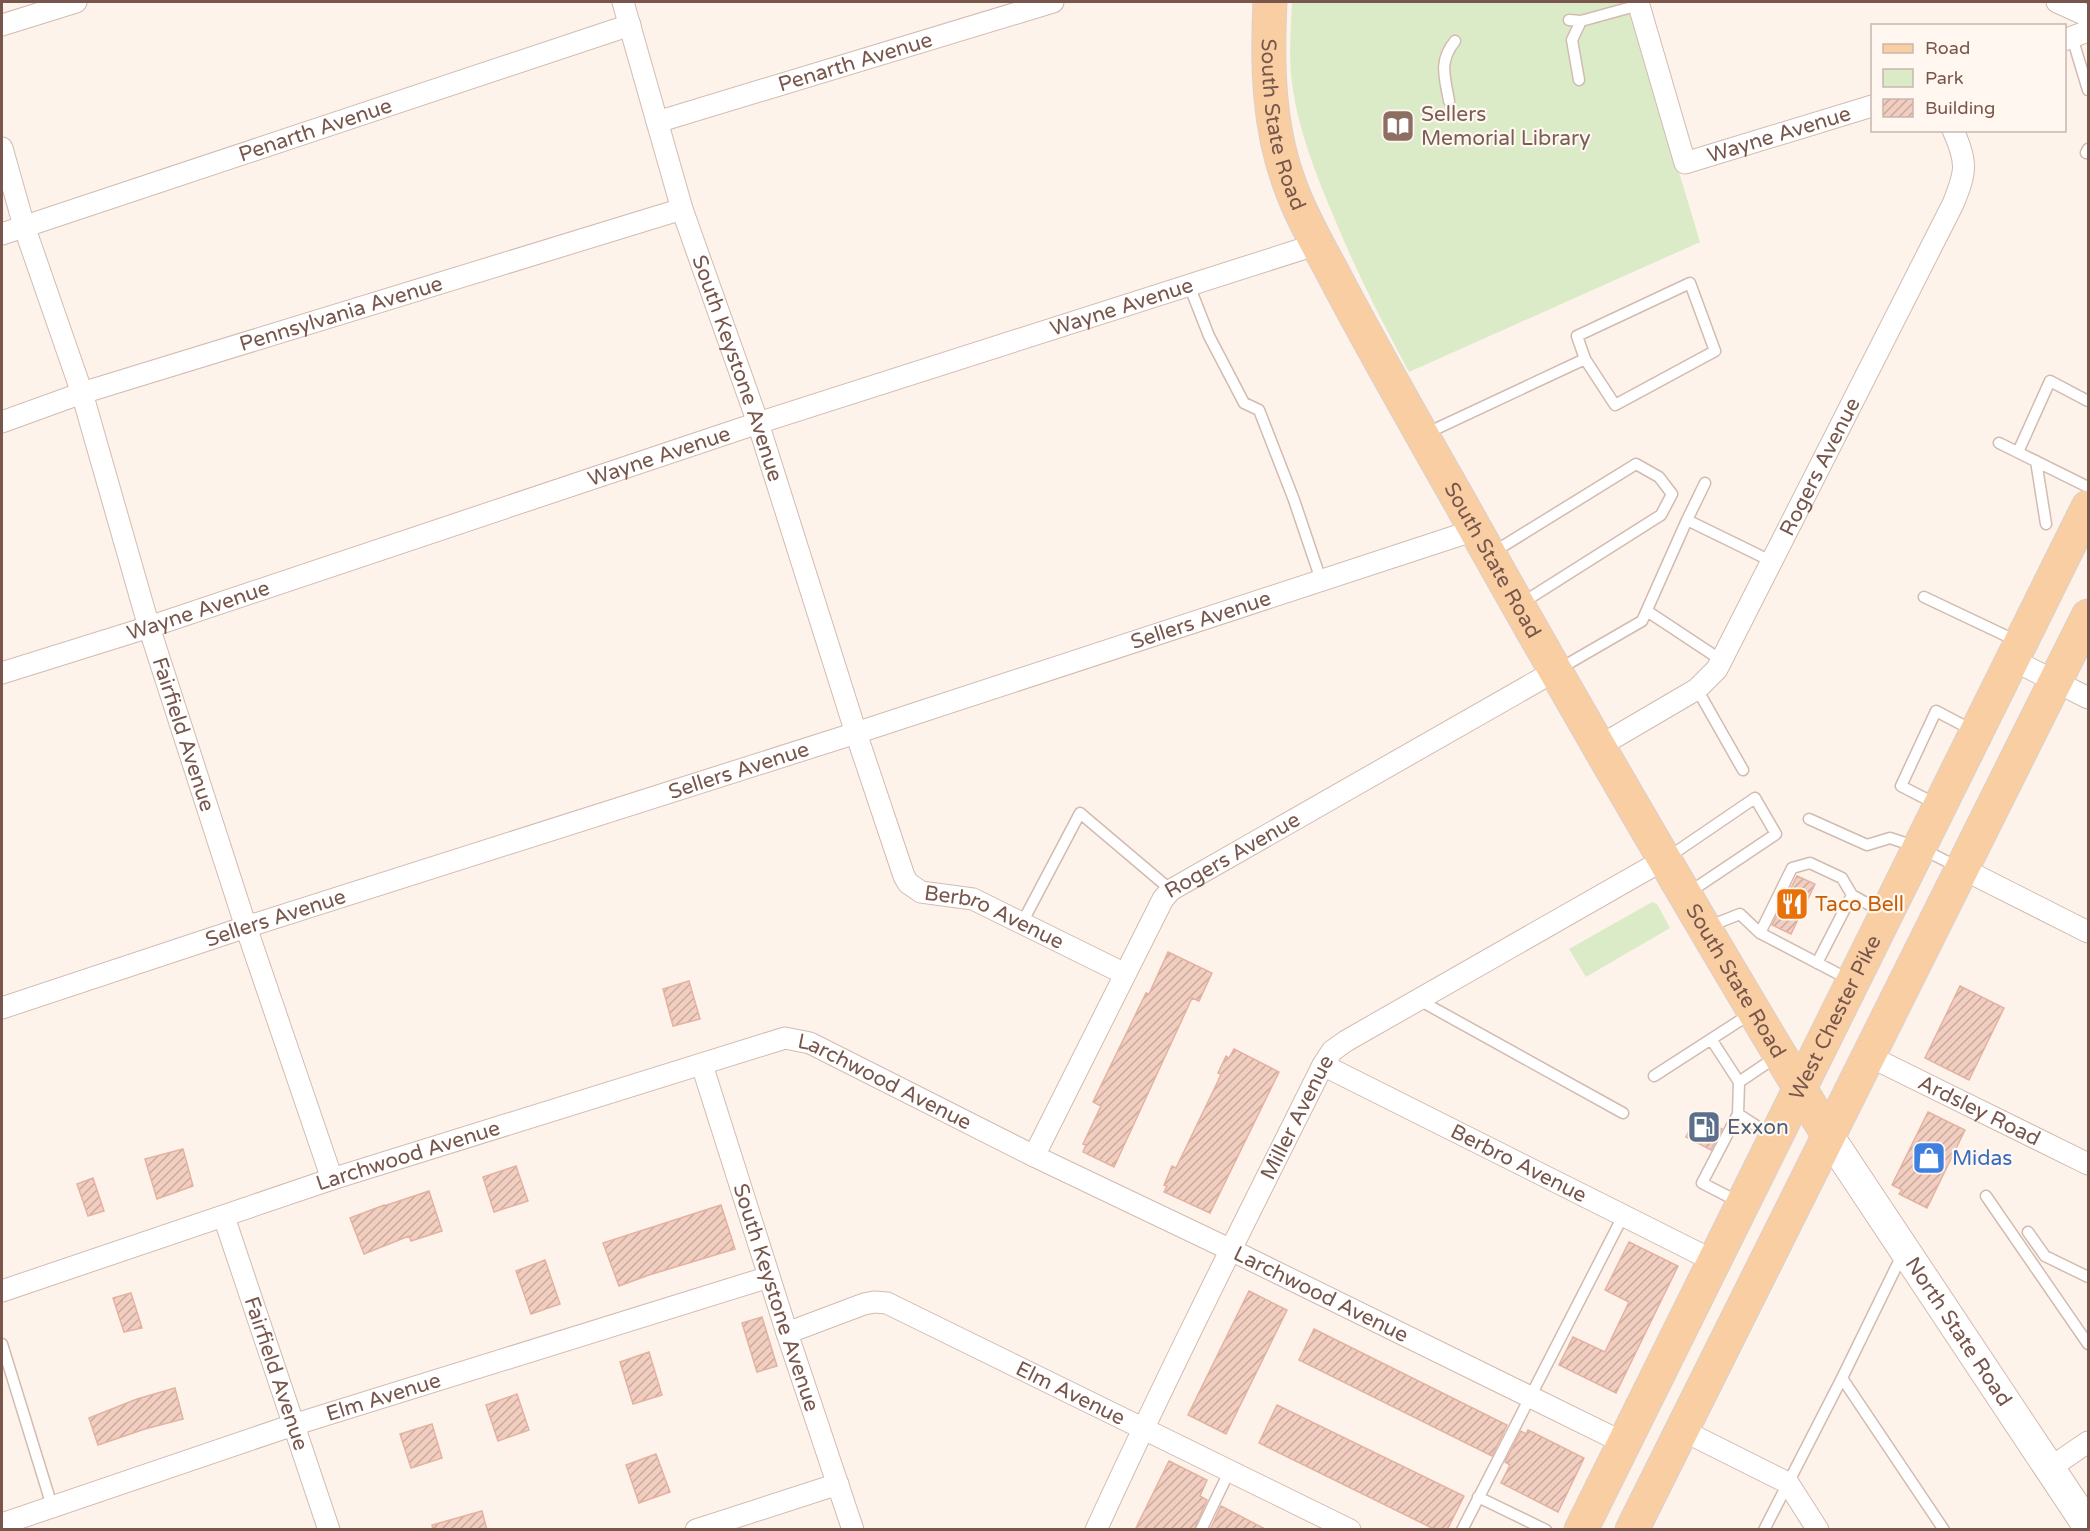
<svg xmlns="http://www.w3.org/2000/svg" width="2090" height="1531" viewBox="0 0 2090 1531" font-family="'Varela Round',sans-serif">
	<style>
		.park { fill: #dbebc7 }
		.building { fill: url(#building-hatch); stroke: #e5b2a2; stroke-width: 1.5 }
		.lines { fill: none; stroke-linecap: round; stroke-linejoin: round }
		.lane-casing { stroke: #d2bbb1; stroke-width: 13 }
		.street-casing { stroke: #d2bbb1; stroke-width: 23 }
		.secondary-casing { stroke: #d5baae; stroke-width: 32 }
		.primary-casing { stroke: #d9d0cd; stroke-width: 35 }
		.lane { stroke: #fff; stroke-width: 10 }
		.street { stroke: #fff; stroke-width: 21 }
		.secondary { stroke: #fff; stroke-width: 30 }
		.primary { stroke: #facea3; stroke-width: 33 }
		.labels { text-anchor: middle; stroke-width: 4.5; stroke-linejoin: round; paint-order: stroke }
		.street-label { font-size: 21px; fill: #78564c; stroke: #fff7f0 }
		.education-label { font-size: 21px; fill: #785e54; stroke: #fff7f0; text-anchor: start }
		.food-label { font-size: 21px; fill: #c56008; stroke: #fff7f0; text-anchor: start }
		.service-label { font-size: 21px; fill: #4e5e75; stroke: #fff7f0; text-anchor: start }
		.shop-label { font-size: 21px; fill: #366cbe; stroke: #fff7f0; text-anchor: start }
	</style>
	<defs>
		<pattern id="building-hatch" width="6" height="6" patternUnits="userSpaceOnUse" patternTransform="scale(1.5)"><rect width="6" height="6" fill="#f2cec1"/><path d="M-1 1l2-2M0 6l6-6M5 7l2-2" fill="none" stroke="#c9aa9f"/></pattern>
	</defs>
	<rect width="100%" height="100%" fill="#fdf3ea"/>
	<!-- park -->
	<path class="park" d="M1292,2h336l72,240 -291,130c-28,-52 -54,-103 -76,-157 -19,-45 -37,-92 -42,-140 -2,-25 0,-49 1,-73z
		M1652,902l5,2 13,24 -84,49 -17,-28z"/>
	<!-- building -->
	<path class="building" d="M1797,876l18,8 -24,50 -19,-9z
		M1168,952l44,21 -13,28 -7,-3 -78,169 -31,-15 3,-7 -3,-1 18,-38 -8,-4 53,-109 3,1z
		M689,981l11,38 -27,7 -10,-37z
		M1960,986l44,22 -35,72 -44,-22z
		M1234,1049l45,23 -69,141 -46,-21 3,-6 -3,-1 8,-19 4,2 42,-87 3,-7 -3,-1 8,-17 3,2z
		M1928,1112l37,18 -38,78 -28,-14 3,-4 -10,-5z
		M1696,1116l26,13 -11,21 -25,-13z
		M183,1149l10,37 -36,13 -12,-40z
		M516,1166l12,35 -34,11 -11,-35z
		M93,1178l11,33 -16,5 -11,-32z
		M429,1191l13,40 -31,10 -2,-5 -45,18 -14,-36 34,-13v1z
		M721,1205l14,44 -86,26 -30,11 -16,-43z
		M1629,1242l49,24 -62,127 -57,-28 14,-28 32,15 24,-50 -24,-12z
		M545,1260l15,44 -29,10 -15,-43z
		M1249,1291l38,19 -61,124 -38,-19z
		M131,1293l11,35 -18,4 -11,-34z
		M762,1317l15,49 -20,6 -15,-49z
		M1314,1329l193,96 -15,31 -193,-96z
		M649,1352l13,43 -29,9 -13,-42z
		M175,1388l8,31 -38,10 -47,16 -9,-27 48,-19z
		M517,1394l12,36 -31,11 -12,-36z
		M1277,1405l187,91 -17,34h-11l-177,-87z
		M432,1424l10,34 -31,10 -11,-34z
		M1528,1430l56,28 -26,54 -57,-29 9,-18 -5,-3 16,-31 5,3z
		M656,1454l14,38 -31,11 -13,-38z
		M1169,1461l38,19 -7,16 7,4 -13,30h-59z
		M1221,1506l46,24h-57z
		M482,1511l5,19h-54l-1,-5z"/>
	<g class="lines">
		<!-- lane casing -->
		<g class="lane-casing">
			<path id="lane" d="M1569,20l12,1 -9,19 7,40
				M1581,21l58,-16
				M2072,37l16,53
				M1449,101c-4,-24 -11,-39 6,-60
				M2086,153l2,-4
				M1189,285l20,51 35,67 15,7 35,90 27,80
				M1425,434l160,-75 -8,-23 113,-53 25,68 -100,54 -30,-46
				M1999,443l89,44
				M2018,452l32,-71 38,20
				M2036,461l10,63
				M1705,483l-18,37 84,41
				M1492,553l144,-89 23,13 13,17 -11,21 -139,88
				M1924,597l95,45
				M1647,611l74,49
				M1559,669l83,-48 45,-101
				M1697,689l46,81
				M1938,805l-37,-19 35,-75 38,20
				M1809,819l58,26 23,-7 30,10 40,20
				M1667,858l88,-60 21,36 -88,59
				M1852,895l32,18
				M1022,923l58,-110 91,77
				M1707,927l33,-13 20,19 90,47
				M1760,933l32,-65 18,-5 32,15 10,17 -35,68
				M1419,1000l204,113
				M1711,1039l28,43 -1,32 34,22
				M1654,1076l96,-62
				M1739,1082l37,-25
				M1738,1114l-36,69 37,19
				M1986,1196l102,148
				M2028,1232l17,24 43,21
				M2,1344l50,162
				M1842,1378l102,152
				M1478,1497l68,33
				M1201,1530l29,-60
				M1462,1530l161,-314
				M1764,1530l78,-152 61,-125"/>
		</g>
		<!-- street casing -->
		<g class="street-casing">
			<g id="street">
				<path id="s1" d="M623,2l59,207 76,214 98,310 48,143 4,7 13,9 52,7 152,75"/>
				<path id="s2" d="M1638,2l47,161 187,-57"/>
				<path d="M2057,2l31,14"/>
				<path d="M2,25l74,-23"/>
				<path d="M2064,40l24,-9"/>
				<path id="s3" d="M657,122l396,-120"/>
				<path id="s4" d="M2,148l22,78 58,167 67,234 97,300 86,252"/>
				<path id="s5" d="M2,234l628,-209"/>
				<path id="s6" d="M2,422l80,-29 600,-184"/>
				<path d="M2013,660l75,38"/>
				<path id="s7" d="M2,673l147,-46 609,-204 560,-179"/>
				<path id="s8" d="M1598,747l99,-58 20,-20 236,-465c13,-32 15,-41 0,-74"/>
				<path d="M1963,869l125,63"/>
				<path id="s9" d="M2,1008l244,-81 610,-194 619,-203"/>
				<path id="s10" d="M1869,1056l219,108"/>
				<path id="s11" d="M702,1065l85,268 66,197"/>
				<path id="s12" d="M1323,1065l391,196"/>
				<path id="s13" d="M1034,1156l129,-257 8,-9 384,-219"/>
				<path id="s14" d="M224,1217l105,313"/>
				<path id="s15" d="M2,1291l330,-112 453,-141 25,5 224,113 197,94 393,193"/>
				<path id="s16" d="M787,1333l77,-29 10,-2 13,1 463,227"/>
				<path d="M1682,1430l106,53 30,47"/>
				<path d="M2050,1468l38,-26"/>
				<path id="s17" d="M2,1524l291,-99 476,-148"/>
				<path d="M696,1530l142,-46"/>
				<path id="s18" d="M1096,1530c72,-157 150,-311 227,-465l9,-14 14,-10 319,-182"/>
			</g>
		</g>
		<!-- secondary casing -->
		<g class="secondary-casing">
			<g id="secondary">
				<path id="s19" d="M1828,1135l260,391"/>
			</g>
		</g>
		<!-- primary casing -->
		<g class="primary-casing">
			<g id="primary">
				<path id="s20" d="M1270,2c-3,61 -2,125 20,183 11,32 30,63 45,92 40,76 83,151 125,225 119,213 242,424 368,633"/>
				<path id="s21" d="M1581,1530l507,-1023"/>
				<path d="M1632,1530l456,-914"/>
			</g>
		</g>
		<!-- lane -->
		<use href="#lane" class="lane"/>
		<!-- street -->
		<use href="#street" class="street"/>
		<!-- secondary -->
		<use href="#secondary" class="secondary"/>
		<!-- primary -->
		<use href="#primary" class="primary"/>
	</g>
	<!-- icons -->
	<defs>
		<g id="library-square" transform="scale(1.725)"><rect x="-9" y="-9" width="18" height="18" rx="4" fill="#8d6e63" stroke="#fff7f0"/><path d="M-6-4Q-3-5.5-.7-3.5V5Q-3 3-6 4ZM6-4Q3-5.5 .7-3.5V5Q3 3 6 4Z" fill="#fff"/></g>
		<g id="restaurant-square" transform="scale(1.725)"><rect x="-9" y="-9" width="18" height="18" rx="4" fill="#e8710a" stroke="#fff7f0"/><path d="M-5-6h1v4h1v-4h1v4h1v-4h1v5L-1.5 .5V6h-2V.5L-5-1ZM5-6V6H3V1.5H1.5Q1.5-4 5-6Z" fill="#fff"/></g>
		<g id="fuel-square" transform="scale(1.725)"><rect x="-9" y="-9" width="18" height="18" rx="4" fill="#5c6f8a" stroke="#fff7f0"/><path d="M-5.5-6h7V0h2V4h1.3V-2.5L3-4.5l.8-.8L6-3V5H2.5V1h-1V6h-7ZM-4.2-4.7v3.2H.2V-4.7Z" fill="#fff"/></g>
		<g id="shop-square" transform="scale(1.725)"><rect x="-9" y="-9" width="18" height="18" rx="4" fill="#3f7fe0" stroke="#fff7f0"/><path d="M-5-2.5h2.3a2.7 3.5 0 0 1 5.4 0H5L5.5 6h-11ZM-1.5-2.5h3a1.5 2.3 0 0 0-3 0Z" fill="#fff"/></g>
	</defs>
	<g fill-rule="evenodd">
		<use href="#library-square" x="1398" y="126"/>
		<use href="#restaurant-square" x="1792" y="904"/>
		<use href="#fuel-square" x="1704" y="1127"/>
		<use href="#shop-square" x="1929" y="1158"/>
	</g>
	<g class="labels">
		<!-- street labels -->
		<g class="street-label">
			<text dy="7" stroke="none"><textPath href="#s3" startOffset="207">Penarth Avenue</textPath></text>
			<text dy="7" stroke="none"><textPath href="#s20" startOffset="124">South State Road</textPath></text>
			<text dy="7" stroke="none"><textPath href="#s5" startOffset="330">Penarth Avenue</textPath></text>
			<text dy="7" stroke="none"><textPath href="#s2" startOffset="266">Wayne Avenue</textPath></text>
			<text dy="7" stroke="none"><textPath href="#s7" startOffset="1178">Wayne Avenue</textPath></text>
			<text dy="7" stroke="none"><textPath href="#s6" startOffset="356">Pennsylvania Avenue</textPath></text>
			<text dy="7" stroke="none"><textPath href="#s1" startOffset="384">South Keystone Avenue</textPath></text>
			<text dy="7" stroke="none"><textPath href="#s7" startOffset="692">Wayne Avenue</textPath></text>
			<text dy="7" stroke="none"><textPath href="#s8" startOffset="370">Rogers Avenue</textPath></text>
			<text dy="7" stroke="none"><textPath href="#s20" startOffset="612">South State Road</textPath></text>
			<text dy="7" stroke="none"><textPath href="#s7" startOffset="206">Wayne Avenue</textPath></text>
			<text dy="7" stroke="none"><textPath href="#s9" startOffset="1260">Sellers Avenue</textPath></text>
			<text dy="7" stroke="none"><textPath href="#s4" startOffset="614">Fairfield Avenue</textPath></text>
			<text dy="7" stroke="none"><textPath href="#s9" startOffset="774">Sellers Avenue</textPath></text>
			<text dy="7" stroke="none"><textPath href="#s13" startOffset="370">Rogers Avenue</textPath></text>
			<text dy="7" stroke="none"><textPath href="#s9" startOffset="288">Sellers Avenue</textPath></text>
			<text dy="7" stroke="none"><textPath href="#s1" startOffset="1020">Berbro Avenue</textPath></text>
			<text dy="7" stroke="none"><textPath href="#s20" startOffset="1098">South State Road</textPath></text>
			<text dy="7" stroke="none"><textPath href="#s21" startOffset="572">West Chester Pike</textPath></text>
			<text dy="7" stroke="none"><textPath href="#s15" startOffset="932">Larchwood Avenue</textPath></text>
			<text dy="7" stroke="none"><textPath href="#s10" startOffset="123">Ardsley Road</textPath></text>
			<text dy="7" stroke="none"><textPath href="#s18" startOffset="459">Miller Avenue</textPath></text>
			<text dy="7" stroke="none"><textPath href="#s15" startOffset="428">Larchwood Avenue</textPath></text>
			<text dy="7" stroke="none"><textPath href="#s12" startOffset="219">Berbro Avenue</textPath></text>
			<text dy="7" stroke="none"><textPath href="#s15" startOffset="1418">Larchwood Avenue</textPath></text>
			<text dy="7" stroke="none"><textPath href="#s11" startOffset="244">South Keystone Avenue</textPath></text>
			<text dy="7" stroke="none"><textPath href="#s19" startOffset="236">North State Road</textPath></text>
			<text dy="7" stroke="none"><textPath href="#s14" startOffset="165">Fairfield Avenue</textPath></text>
			<text dy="7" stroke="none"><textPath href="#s16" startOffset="310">Elm Avenue</textPath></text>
			<text dy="7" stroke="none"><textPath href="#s17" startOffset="402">Elm Avenue</textPath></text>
		</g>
		<!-- education labels -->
		<g class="education-label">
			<text x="1421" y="121">Sellers<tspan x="1421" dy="24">Memorial Library</tspan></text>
		</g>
		<!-- food labels -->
		<g class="food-label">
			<text x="1815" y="911">Taco Bell</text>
		</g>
		<!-- service labels -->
		<g class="service-label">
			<text x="1727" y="1134">Exxon</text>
		</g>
		<!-- shop labels -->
		<g class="shop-label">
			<text x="1952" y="1165">Midas</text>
		</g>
	</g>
	<!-- border -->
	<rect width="2090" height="1531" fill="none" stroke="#78564c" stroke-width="6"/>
	<!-- legend -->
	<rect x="1871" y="24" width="195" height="108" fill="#fff7f0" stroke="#c9b7ae" stroke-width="1.5"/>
	<rect x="1883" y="44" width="30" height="9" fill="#facea3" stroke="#c9b7ae" stroke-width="1.5"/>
	<text x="1925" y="54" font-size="18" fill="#78564c">Road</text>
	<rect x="1883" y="69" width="30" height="18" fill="#dbebc7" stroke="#c9b7ae" stroke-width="1.5"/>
	<text x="1925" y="84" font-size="18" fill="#78564c">Park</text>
	<rect x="1883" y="99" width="30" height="18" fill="url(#building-hatch)" stroke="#c9b7ae" stroke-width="1.5"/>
	<text x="1925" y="114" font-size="18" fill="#78564c">Building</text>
</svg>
